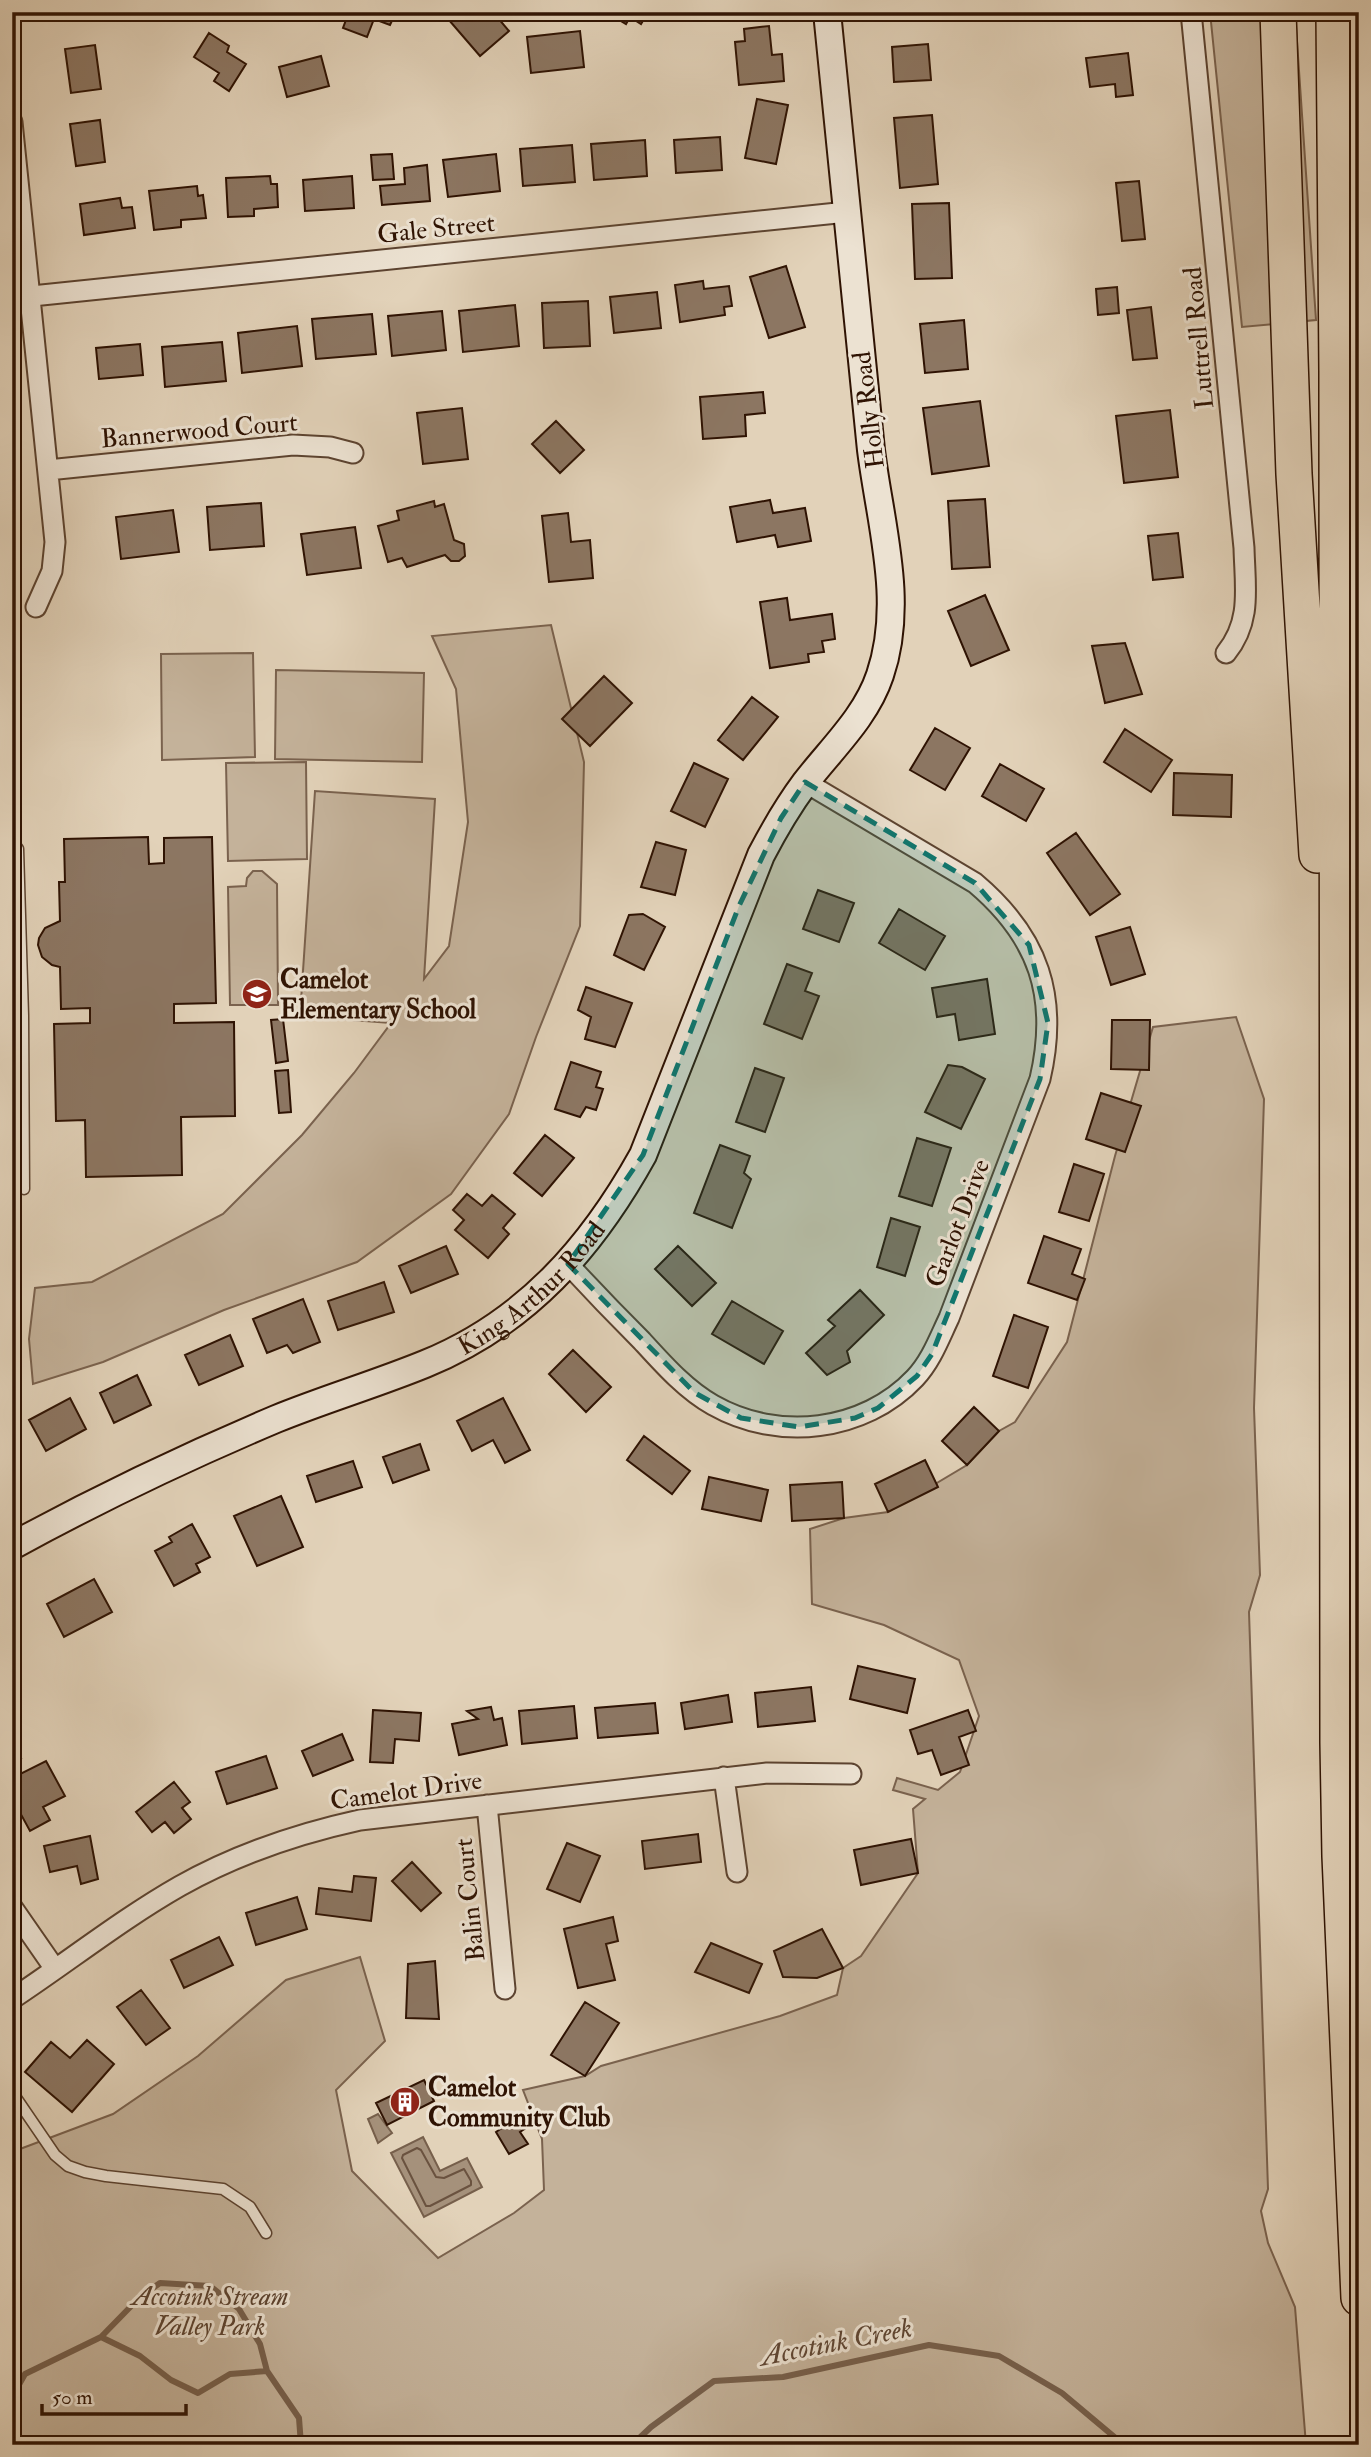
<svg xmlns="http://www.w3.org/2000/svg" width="1371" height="2457" viewBox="0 0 1371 2457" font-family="'IM FELL Double Pica',serif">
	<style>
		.green { fill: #c4b29a; stroke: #7a624e; stroke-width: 2 }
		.water { fill: #a5917b; stroke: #765f4b; stroke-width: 2 }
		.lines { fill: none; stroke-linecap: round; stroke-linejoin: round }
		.shore { stroke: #6a523f; stroke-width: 2 }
		.stream { stroke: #765f4b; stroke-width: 6 }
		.building { fill: #8c7662; stroke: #2f1303; stroke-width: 2 }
		.lane-casing { stroke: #5c4330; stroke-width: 13 }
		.street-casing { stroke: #5c4330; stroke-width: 23 }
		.secondary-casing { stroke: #2f1303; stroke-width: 30 }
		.highway-casing { stroke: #2f1303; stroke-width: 38 }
		.lane { stroke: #ece2d2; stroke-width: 10 }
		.street { stroke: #ece2d2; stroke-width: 19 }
		.secondary { stroke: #ece2d2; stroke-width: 26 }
		.highway { stroke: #e2d2b9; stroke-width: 35 }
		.marked { fill: #0f766e; fill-opacity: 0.2; stroke: #0f766e; stroke-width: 5; stroke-dasharray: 14 9; stroke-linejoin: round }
		.labels { text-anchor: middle; stroke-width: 6; stroke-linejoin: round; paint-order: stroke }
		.street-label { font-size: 26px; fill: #2f1303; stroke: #ece2d2 }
		.poi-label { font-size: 26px; font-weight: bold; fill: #2f1303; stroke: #ece2d2; text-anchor: start }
		.park-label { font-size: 26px; font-style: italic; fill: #5c4330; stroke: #ece2d2 }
		.water-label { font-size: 28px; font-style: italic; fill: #5e4533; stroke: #ece2d2 }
	</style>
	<rect width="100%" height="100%" fill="#e2d2b9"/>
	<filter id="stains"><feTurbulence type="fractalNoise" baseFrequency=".00286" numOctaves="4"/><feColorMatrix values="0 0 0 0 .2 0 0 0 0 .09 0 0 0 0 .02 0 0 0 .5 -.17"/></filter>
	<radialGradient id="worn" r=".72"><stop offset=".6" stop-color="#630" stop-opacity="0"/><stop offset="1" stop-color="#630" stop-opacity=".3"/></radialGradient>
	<!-- green -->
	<path class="green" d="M1210,12h85l21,308 -74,7z
		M551,625l33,137 -4,164 -44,111 -27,77 -58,80 -94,68 -133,48 -121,52 -70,22 -4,-45 6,-51 57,-6 131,-68 79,-79 52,-62 37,-50 -91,-7 15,-225 120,8 -11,180 25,-33 19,-124 -12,-133 -24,-53z
		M253,653l2,104 -93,3 -1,-106z
		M276,670l148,3 -2,89 -147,-3z
		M306,762l1,97 -79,2 -2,-98z
		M253,871h9l15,13 1,121h-48l-2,-118 18,-1 1,-8z
		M1236,1017l28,82 -10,309 6,167 -11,37 19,577 -7,22 7,32 27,64 11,138h-1104l-15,-6 -4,6h-171v-293l101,-38 85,-58 88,-76 74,-23 25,84 -49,49 16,81 86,87 76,-45 30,-23 -2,-51 -19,-49 62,-14 16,-10 179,-50 57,-21 6,-27 18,-12 57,-83 -5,-64 12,-10 -32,-9 4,-12 41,12 22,-18 19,-56 -20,-56 -75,-35 -72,-21 -2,-75 34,-11 44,-6 79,-47 32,-34 16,-9 52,-80 48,-186 38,-129z"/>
	<!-- water -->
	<path class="water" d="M378,2114l14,19 -14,10 -10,-24z
		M423,2137l17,34 27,-13 15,29 -58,30 -33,-64z"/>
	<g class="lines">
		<!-- shore -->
		<path class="shore" d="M417,2148l4,2 15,27 8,1 20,-9 7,12v4l-41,21h-4l-24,-48 1,-3z"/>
		<!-- stream -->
		<path class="stream" d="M101,2337l39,-40 20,-14 50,3 29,23 21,35 7,27
			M12,2397l13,-23 76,-37 39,19 31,24 27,13 32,-19 37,-3 32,47 2,27
			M632,2445l19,-18 63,-46 69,-4 146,-32 70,11 63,37 62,52"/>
	</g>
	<!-- building -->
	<path class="building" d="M66,12h38v3l-37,3z
		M349,12h47l-6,13 -16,-6 -7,18 -24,-9z
		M442,12h51l16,19 -29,25z
		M613,12h35l-7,12 -11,-7 -4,7 -15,-9z
		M769,26l3,29 10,-1 2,27 -45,4 -4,-43 10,-1 -1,-12z
		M580,31l4,36 -53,6 -4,-36z
		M209,33l20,13 -2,6 19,12 -17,27 -15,-10 5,-8 -25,-16z
		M928,44l3,36 -37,2 -2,-35z
		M95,45l6,44 -30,4 -6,-44z
		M1128,53l5,42 -17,2 -1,-13 -25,3 -4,-29z
		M321,56l8,30 -42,11 -8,-30z
		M757,99l31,6 -12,59 -31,-6z
		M932,115l6,69 -38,4 -6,-70z
		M100,120l5,42 -29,4 -6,-42z
		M720,137l2,33 -46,3 -2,-33z
		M645,140l2,36 -53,4 -3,-36z
		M572,145l3,37 -52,4 -3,-37z
		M392,154l2,25 -21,1 -2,-25z
		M496,154l4,37 -52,6 -5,-37z
		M427,165l3,36 -48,4 -2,-19 25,-2 -1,-16z
		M270,176l1,8h6l1,23 -24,2v7l-26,1 -2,-39z
		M352,176l2,32 -49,3 -2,-31z
		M1139,181l6,58 -23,2 -6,-58z
		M197,186l1,10 5,-1 3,23 -25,2v7l-27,3 -5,-39z
		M120,198l2,10 10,-1 3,21 -51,7 -4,-31z
		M949,203l3,75 -37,1 -3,-75z
		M786,266l19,61 -36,11 -19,-61z
		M703,281l1,8 25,-3 3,20 -8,1 1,8 -45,7 -5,-37z
		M1117,287l2,26 -21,2 -2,-26z
		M657,292l4,36 -47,5 -4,-36z
		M588,301l2,45 -46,2 -2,-45z
		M515,305l4,41 -56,6 -4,-41z
		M1151,307l6,51 -24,2 -6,-50z
		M442,311l4,39 -54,6 -4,-40z
		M372,314l4,40 -60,5 -4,-40z
		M964,320l4,49 -43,4 -5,-49z
		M297,326l5,40 -60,7 -4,-40z
		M222,342l4,39 -61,6 -3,-40z
		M140,344l3,31 -44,4 -3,-31z
		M763,392l2,21 -20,2 1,21 -43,3 -3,-42z
		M980,401l9,65 -57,8 -9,-66z
		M462,408l6,51 -45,5 -6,-51z
		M1170,410l8,67 -54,6 -8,-67z
		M556,421l28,29 -24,23 -28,-29z
		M985,499l5,68 -38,2 -4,-68z
		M770,500l3,13 32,-5 6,33 -33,6 -3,-12 -38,7 -7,-35z
		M434,501l1,6 9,-3 10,36 10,4 1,12 -6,5h-8l-6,-6 -38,12 -5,-9 -14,4 -10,-36 21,-6 -2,-9z
		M261,503l3,43 -54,4 -3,-43z
		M173,510l6,42 -58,7 -5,-42z
		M568,513l3,29 19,-2 3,38 -44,4 -7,-66z
		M355,527l6,41 -54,7 -6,-41z
		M1178,533l5,44 -30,3 -5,-44z
		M985,595l24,55 -38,16 -23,-55z
		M787,598l3,22 42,-6 3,25 -13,2 2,11 -16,2 1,8 -39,6 -10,-66z
		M1125,643l17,51 -37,9 -13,-57z
		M604,676l28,27 -42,43 -28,-27z
		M752,697l26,20 -35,43 -25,-20z
		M935,728l35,20 -25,42 -35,-20z
		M1125,729l47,31 -21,32 -47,-30z
		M694,763l34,16 -23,48 -34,-16z
		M1000,764l44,25 -18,32 -44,-25z
		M1174,773l58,2 -1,42 -58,-2z
		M1076,833l44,61 -30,21 -43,-62z
		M148,837l1,27 15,-1v-25l48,-1 4,166 -42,1v19l60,-1 1,94 -54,1 1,58 -96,2 -1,-57 -29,1 -2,-97 36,-1v-15l-29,1 -1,-42 -8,-2 -10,-8 -4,-12 1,-7 6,-10 15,-7 -1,-39h6l-1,-43z
		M656,842l30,8 -11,45 -34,-8z
		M818,890l36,13 -15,39 -36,-13z
		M899,909l46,27 -20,34 -46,-27z
		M643,914l22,13 -21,43 -30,-15 15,-40z
		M1130,927l15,47 -34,11 -15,-48z
		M787,964l25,9 -7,18 14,5 -17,43 -38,-15z
		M987,979l8,55 -36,6 -4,-26 -18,3 -5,-29z
		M586,987l46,16 -17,44 -30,-8 6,-22 -13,-7z
		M283,1019l5,42 -12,2 -5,-43z
		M1112,1020h38l-1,50 -38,-1z
		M571,1062l30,10 -5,15 7,2 -7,21 -10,-3 -6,10 -25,-8z
		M948,1065l14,2 23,12 -24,50 -36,-17z
		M755,1068l29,10 -19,54 -29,-10z
		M288,1070l3,42 -12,1 -4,-42z
		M1101,1093l40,13 -16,46 -39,-13z
		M545,1135l29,23 -32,38 -28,-23z
		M917,1138l34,10 -19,58 -33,-10z
		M720,1145l30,11 -6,17 7,6 -19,49 -38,-15z
		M1074,1164l30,10 -15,47 -30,-9z
		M467,1194l15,12 10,-11 23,19 -12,14 6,6 -21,24 -33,-28 9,-10 -11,-10z
		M891,1218l29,9 -15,49 -28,-9z
		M1044,1236l37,13 -9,25 13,5 -8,21 -49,-17z
		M446,1246l12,28 -47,19 -12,-27z
		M678,1246l38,37 -24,23 -37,-37z
		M384,1282l10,30 -56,18 -10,-29z
		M860,1290l24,25 -37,36 3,11 -23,13 -21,-22 29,-27 -7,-6z
		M303,1299l17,43 -27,11 -6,-8 -20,8 -14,-34z
		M732,1301l51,30 -19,33 -52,-30z
		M1014,1315l34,12 -20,61 -35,-12z
		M230,1335l13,31 -44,19 -14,-30z
		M573,1350l38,37 -25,25 -37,-38z
		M137,1375l14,30 -37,18 -14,-30z
		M70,1398l16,31 -40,22 -17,-31z
		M503,1398l27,52 -25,13 -12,-23 -21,11 -15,-30z
		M974,1407l25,24 -32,34 -25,-24z
		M644,1436l46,35 -18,23 -45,-34z
		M420,1444l9,26 -36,13 -10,-26z
		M925,1460l13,27 -50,25 -13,-28z
		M353,1461l9,26 -46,15 -9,-26z
		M709,1477l59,13 -7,31 -59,-12z
		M842,1482l2,36 -52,3 -2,-36z
		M281,1496l22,51 -46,19 -23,-50z
		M192,1524l18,33 -14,7 4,8 -26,14 -19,-35 17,-9 -3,-5z
		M94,1579l18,33 -48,25 -17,-33z
		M858,1666l57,13 -8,34 -57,-14z
		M811,1687l4,34 -57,6 -3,-34z
		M728,1695l4,27 -47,7 -4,-26z
		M655,1703l3,30 -60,5 -3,-30z
		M574,1706l3,32 -55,6 -3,-33z
		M491,1707l3,13 8,-2 5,27 -48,10 -7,-31 26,-5 -11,-8z
		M373,1710l48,3 -2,28 -24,-2 -2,24 -23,-1z
		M968,1710l8,21 -17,6 10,28 -28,10 -9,-25 -14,4 -8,-24z
		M342,1734l11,26 -40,16 -11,-25z
		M12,1738l9,20 -9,3z
		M266,1756l11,32 -50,16 -11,-32z
		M46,1761l19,35 -22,11 7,13 -20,11 -18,-33v-20z
		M174,1782l16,20 -8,6 9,11 -17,14 -9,-11 -13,10 -16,-20z
		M698,1834l3,28 -56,7 -3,-28z
		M90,1836l8,43 -17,5 -4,-18 -27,6 -6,-26z
		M911,1839l7,34 -57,12 -7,-35z
		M567,1843l33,13 -20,46 -33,-13z
		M412,1862l29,31 -20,18 -29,-30z
		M354,1876l22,2 -5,43 -55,-7 3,-26 33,4z
		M297,1897l10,32 -51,16 -10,-32z
		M613,1917l5,24 -12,3 9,36 -37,8 -14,-59z
		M822,1929l21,39 -26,10 -34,-1 -9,-26z
		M219,1937l14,28 -49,23 -13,-28z
		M711,1943l51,21 -13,29 -54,-21z
		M435,1961l4,58 -33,-1 2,-54z
		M141,1990l29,38 -24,17 -29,-38z
		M585,2002l34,21 -34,53 -34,-21z
		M87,2040l27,24 -42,48 -47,-40 26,-30 19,16z
		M424,2080l10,21 -47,24 -11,-22z
		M521,2115l8,11 -9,6 8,12 -19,10 -13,-22z"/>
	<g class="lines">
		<!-- lane casing -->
		<g class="lane-casing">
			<path id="lane" d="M12,841l6,8 5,167 1,173
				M12,1158l1,9 9,18
				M12,2092l43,63 13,11 17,6 21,4 117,13 27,18 16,26"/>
		</g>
		<!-- street casing -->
		<g class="street-casing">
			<path id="street" d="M1191,12l53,536c1,40 8,73 -18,105
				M12,122l43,420 -3,29 -16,36
				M32,296l815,-84
				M48,470l245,-25 37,2 23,6
				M568,1264c24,26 49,52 74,77 21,23 44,49 71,64 65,37 151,27 202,-27 16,-17 24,-39 34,-60l91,-239c19,-82 -1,-142 -65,-196l-170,-101
				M724,1777l13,95
				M487,1805l18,184
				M12,1907l43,62
				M12,1999c56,-37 110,-80 168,-113 57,-32 116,-52 180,-66l407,-47 84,1"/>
		</g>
		<!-- secondary casing -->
		<g class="secondary-casing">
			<g id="secondary">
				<path id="s1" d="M12,1546c86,-47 174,-89 264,-127 49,-20 100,-35 149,-55 101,-41 167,-117 218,-209l118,-300c13,-25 27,-49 44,-72 27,-35 61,-66 75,-108 25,-73 0,-152 -9,-225 -16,-146 -30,-292 -44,-438"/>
			</g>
		</g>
		<!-- highway casing -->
		<g class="highway-casing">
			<path id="highway" d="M1278,12l16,462 23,381
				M1334,12l3,359 1,1372 2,113 19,442"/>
		</g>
		<!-- lane -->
		<use href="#lane" class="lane"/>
		<!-- street -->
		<use href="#street" class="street"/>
		<!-- secondary -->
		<use href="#secondary" class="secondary"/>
		<!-- highway -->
		<use href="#highway" class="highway"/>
	</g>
	<!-- marked area -->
	<path class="marked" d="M805,782l170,101 54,62 19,78 -8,56 -108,275 -15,22 -39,32 -23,10 -56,9 -58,-9 -46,-25 -127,-129 75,-109 96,-249 42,-88z"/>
	<!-- icons -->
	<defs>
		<g id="school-disc" transform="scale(1.575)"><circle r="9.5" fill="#8f2418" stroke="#ece2d2"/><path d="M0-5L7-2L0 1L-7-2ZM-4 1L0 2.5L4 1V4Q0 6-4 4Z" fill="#fff"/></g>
		<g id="building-disc" transform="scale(1.575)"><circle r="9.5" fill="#8f2418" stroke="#ece2d2"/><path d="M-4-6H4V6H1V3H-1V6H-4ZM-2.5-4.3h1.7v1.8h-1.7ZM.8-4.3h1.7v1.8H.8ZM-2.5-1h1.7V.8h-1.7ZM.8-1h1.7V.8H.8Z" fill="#fff"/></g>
	</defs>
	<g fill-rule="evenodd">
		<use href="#school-disc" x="257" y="994"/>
		<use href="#building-disc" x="405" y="2102"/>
	</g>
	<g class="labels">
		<!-- street labels -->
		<g class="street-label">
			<text transform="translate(436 228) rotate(-6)" y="9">Gale Street</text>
			<text transform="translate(1198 338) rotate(-95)" y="9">Luttrell Road</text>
			<text transform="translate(868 410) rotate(-97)" y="9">Holly Road</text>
			<text transform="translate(199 430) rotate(-5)" y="9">Bannerwood Court</text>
			<text transform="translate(957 1223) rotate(-69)" y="9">Garlot Drive</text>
			<text dy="9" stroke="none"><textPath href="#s1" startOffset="584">King Arthur Road</textPath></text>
			<text transform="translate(406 1790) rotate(-8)" y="9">Camelot Drive</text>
			<text transform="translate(469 1900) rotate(-96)" y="9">Balin Court</text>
		</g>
		<!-- poi labels -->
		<g class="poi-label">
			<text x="280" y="988">Camelot<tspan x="280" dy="30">Elementary School</tspan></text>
			<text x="428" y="2096">Camelot<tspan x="428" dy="30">Community Club</tspan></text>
		</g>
		<!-- park labels -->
		<g class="park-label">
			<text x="210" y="2305">Accotink Stream<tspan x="210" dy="30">Valley Park</tspan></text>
		</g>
		<!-- water labels -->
		<g class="water-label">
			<text transform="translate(836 2341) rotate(-11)" y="10">Accotink Creek</text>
		</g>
	</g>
	<!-- margin -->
	<rect width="1371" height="2457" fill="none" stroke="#e2d2b9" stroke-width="42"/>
	<rect x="14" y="14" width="1343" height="2429" fill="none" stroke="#2f1303" stroke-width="3.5"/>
	<rect x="21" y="21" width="1329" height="2415" fill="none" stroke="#2f1303" stroke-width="2"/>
	<!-- scale -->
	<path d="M42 2404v10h144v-10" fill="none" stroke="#2f1303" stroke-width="3.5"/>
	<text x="52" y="2404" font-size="21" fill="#2f1303" stroke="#ece2d2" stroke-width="5" paint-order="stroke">50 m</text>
	<rect width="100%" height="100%" filter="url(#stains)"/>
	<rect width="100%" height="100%" fill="url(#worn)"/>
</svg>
